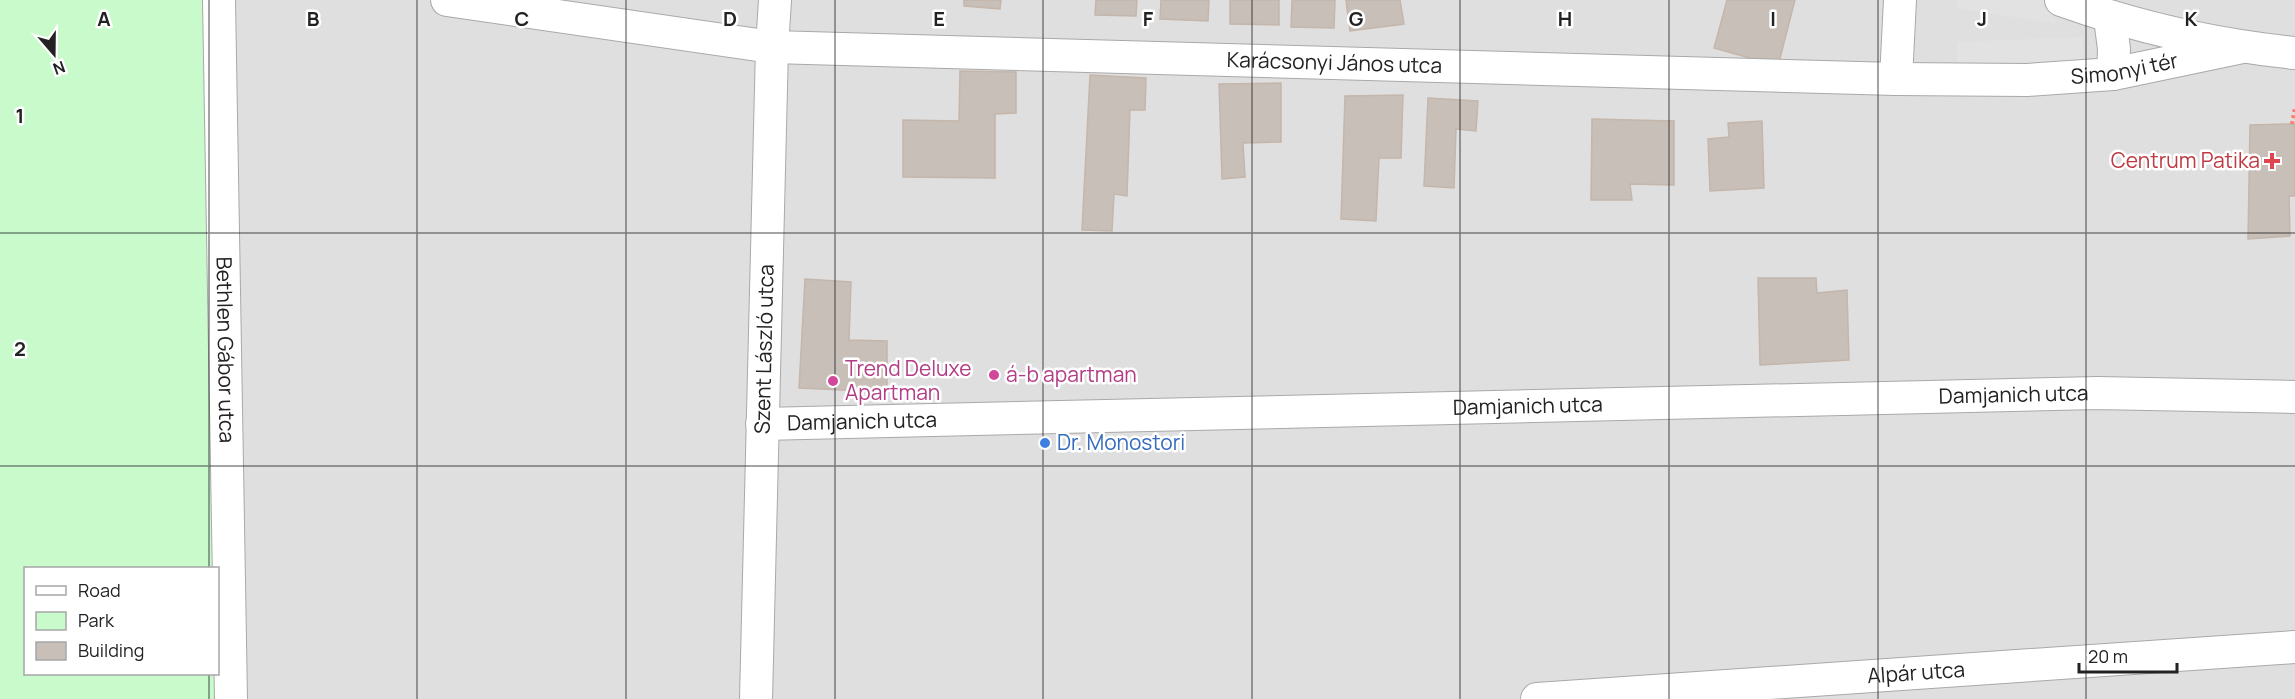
<svg xmlns="http://www.w3.org/2000/svg" width="2295" height="699" viewBox="0 0 2295 699" font-family="Manrope,sans-serif">
	<style>
		.residential { fill: #e0dfdf; fill-rule: evenodd }
		.park { fill: #c8facc; fill-rule: evenodd }
		.parking { fill: #e2e2e2 }
		.building { fill: #c7bfb8; stroke: #c4b6ab; stroke-width: 1.5 }
		.lines { fill: none; stroke-linecap: round; stroke-linejoin: round }
		.street-casing { stroke: #a9a9a9; stroke-width: 34 }
		.path { stroke: #fa8072; stroke-width: 4; stroke-dasharray: 3 3; stroke-linecap: butt }
		.street { stroke: #fff; stroke-width: 32 }
		.grid { fill: none; stroke: #222; stroke-width: 1.5; stroke-opacity: 0.55 }
		.health-dot { fill: #e0444e; stroke: #fff; stroke-width: 2 }
		.hotel-dot { fill: #d1479c; stroke: #fff; stroke-width: 2 }
		.shop-dot { fill: #3f7fe0; stroke: #fff; stroke-width: 2 }
		.labels { text-anchor: middle; stroke-width: 5; stroke-linejoin: round; paint-order: stroke }
		.street-label { font-size: 21px; fill: #222; stroke: #fff }
		.health-label { font-size: 21px; fill: #be3a42; stroke: #fff; text-anchor: end }
		.hotel-label { font-size: 21px; fill: #b23c85; stroke: #fff; text-anchor: start }
		.shop-label { font-size: 21px; fill: #366cbe; stroke: #fff; text-anchor: start }
		.grid-label { font-size: 20px; text-anchor: middle; font-weight: bold; fill: #222; stroke: #fff; stroke-width: 5; stroke-linejoin: round; paint-order: stroke }
	</style>
	<rect width="100%" height="100%" fill="#f2efe9"/>
	<!-- residential -->
	<path class="residential" d="M0,0h2295v699h-2295zM26,568h192v106h-192z"/>
	<!-- park -->
	<path class="park" d="M0,0h219l12,699h-231zM26,568h192v106h-192z"/>
	<!-- parking -->
	<path class="parking" d="M1958,0h95l3,24 -100,-16z
		M2083,37l1,39 -127,4v-38z"/>
	<!-- building -->
	<path class="building" d="M964,0h37l-1,9 -36,-3z
		M1096,0h41l-1,16 -41,-1z
		M1161,0h48l-1,21 -48,-2z
		M1230,0h49v25l-49,-1z
		M1292,0h43l-1,28 -43,-1z
		M1346,0h54l4,24 -54,7z
		M1727,0h68l-17,66 -64,-18z
		M960,71l56,1v41l-21,1v64l-92,-1v-57l56,1z
		M960,71l56,1v41l-21,1v64l-92,-1v-57l56,1z
		M1090,75l56,3 -1,32h-15l-3,86 -13,-2 -2,37 -30,-1z
		M1090,75l56,3 -1,32h-15l-3,86 -13,-2 -2,37 -30,-1z
		M1281,83v59l-38,1 2,34 -23,2 -3,-95z
		M1281,83v59l-38,1 2,34 -23,2 -3,-95z
		M1403,95l-2,63h-22l-3,63 -35,-2 4,-123z
		M1403,95l-2,63h-22l-3,63 -35,-2 4,-123z
		M1428,98l50,3 -2,30 -20,-2 -2,59 -30,-2z
		M1428,98l50,3 -2,30 -20,-2 -2,59 -30,-2z
		M1592,119l82,2v64l-44,-1 2,16h-41z
		M1762,121l2,67 -54,3 -2,-52 21,-2 -1,-14z
		M1762,121l2,67 -54,3 -2,-52 21,-2 -1,-14z
		M2292,124h3v72h-6l1,40 -42,3 2,-114z
		M1758,278h58l1,15 30,-3 2,70 -89,5z
		M805,279l46,3 -2,58 38,1v51l-88,-4z
		M805,279l46,3 -2,58 38,1v51l-88,-4z"/>
	<g class="lines">
		<!-- street casing -->
		<g class="street-casing">
			<g id="street">
				<path id="s1" d="M219,0l12,699"/>
				<path id="s2" d="M447,0l325,47 1124,32 131,1 86,-6 129,-27"/>
				<path d="M2061,0c75,27 154,45 234,53"/>
				<path d="M2110,18l4,31 -1,25"/>
				<path d="M1896,79l4,-79"/>
				<path id="s3" d="M762,424l1335,-31 198,4"/>
				<path id="s4" d="M756,699l16,-652 3,-47"/>
				<path id="s5" d="M1537,699l758,-52"/>
			</g>
		</g>
		<!-- path -->
		<path class="path" d="M2292,124l3,-17"/>
		<!-- street -->
		<use href="#street" class="street"/>
	</g>
	<!-- grid -->
	<path class="grid" d="M209,0v568M417,0v699M626,0v699M835,0v699M1043,0v699M1252,0v699M1460,0v699M1669,0v699M1878,0v699M2086,0v699M0,233h2295M0,466h2295M209,674v25"/>
	<!-- markers -->
	<path class="health-dot" d="M2269 152h6v6h6v6h-6v6h-6v-6h-6v-6h6z"/>
	<g class="hotel-dot">
		<circle cx="994" cy="375" r="6"/>
		<circle cx="833" cy="381" r="6"/>
	</g>
	<circle class="shop-dot" cx="1045" cy="443" r="6"/>
	<g class="labels">
		<!-- street labels -->
		<g class="street-label">
			<text dy="7" stroke="none"><textPath href="#s2" startOffset="891">Karácsonyi János utca</textPath></text>
			<text dy="7" stroke="none"><textPath href="#s2" startOffset="1682">Simonyi tér</textPath></text>
			<text dy="7" stroke="none"><textPath href="#s4" startOffset="350">Szent László utca</textPath></text>
			<text dy="7" stroke="none"><textPath href="#s1" startOffset="350">Bethlen Gábor utca</textPath></text>
			<text dy="7" stroke="none"><textPath href="#s3" startOffset="1252">Damjanich utca</textPath></text>
			<text dy="7" stroke="none"><textPath href="#s3" startOffset="766">Damjanich utca</textPath></text>
			<text dy="7" stroke="none"><textPath href="#s3" startOffset="100">Damjanich utca</textPath></text>
			<text dy="7" stroke="none"><textPath href="#s5" startOffset="380">Alpár utca</textPath></text>
		</g>
		<!-- health labels -->
		<g class="health-label">
			<text x="2260" y="168">Centrum Patika</text>
		</g>
		<!-- hotel labels -->
		<g class="hotel-label">
			<text x="845" y="376">Trend Deluxe<tspan x="845" dy="24">Apartman</tspan></text>
			<text x="1006" y="382">á-b apartman</text>
		</g>
		<!-- shop labels -->
		<g class="shop-label">
			<text x="1057" y="450">Dr. Monostori</text>
		</g>
	</g>
	<g class="grid-label">
		<text x="104" y="26">A</text>
		<text x="313" y="26">B</text>
		<text x="522" y="26">C</text>
		<text x="730" y="26">D</text>
		<text x="939" y="26">E</text>
		<text x="1148" y="26">F</text>
		<text x="1356" y="26">G</text>
		<text x="1565" y="26">H</text>
		<text x="1773" y="26">I</text>
		<text x="1982" y="26">J</text>
		<text x="2191" y="26">K</text>
		<text x="20" y="123">1</text>
		<text x="20" y="356">2</text>
	</g>
	<!-- legend -->
	<rect x="24" y="567" width="195" height="108" fill="#ffffff" stroke="#a7a7a7" stroke-width="1.5"/>
	<rect x="36" y="586" width="30" height="9" fill="#ffffff" stroke="#a7a7a7" stroke-width="1.5"/>
	<text x="78" y="597" font-size="18" fill="#222222">Road</text>
	<rect x="36" y="612" width="30" height="18" fill="#c8facc" stroke="#a7a7a7" stroke-width="1.5"/>
	<text x="78" y="627" font-size="18" fill="#222222">Park</text>
	<rect x="36" y="642" width="30" height="18" fill="#c7bfb8" stroke="#a7a7a7" stroke-width="1.5"/>
	<text x="78" y="657" font-size="18" fill="#222222">Building</text>
	<!-- north arrow -->
	<g transform="translate(54 54) rotate(160)" stroke="#ffffff" stroke-width="4.5" paint-order="stroke">
	<path d="M0-4.5L10 22L0 15L-10 22Z" fill="#222222"/>
	<text y="-9" font-size="16" font-weight="bold" text-anchor="middle" fill="#222222">N</text>
	</g>
	<!-- scale -->
	<path d="M2079 663v9h98v-9" fill="none" stroke="#222222" stroke-width="3"/>
	<text x="2088" y="663" font-size="18" fill="#222222" stroke="#ffffff" stroke-width="4.5" paint-order="stroke">20 m</text>
</svg>
